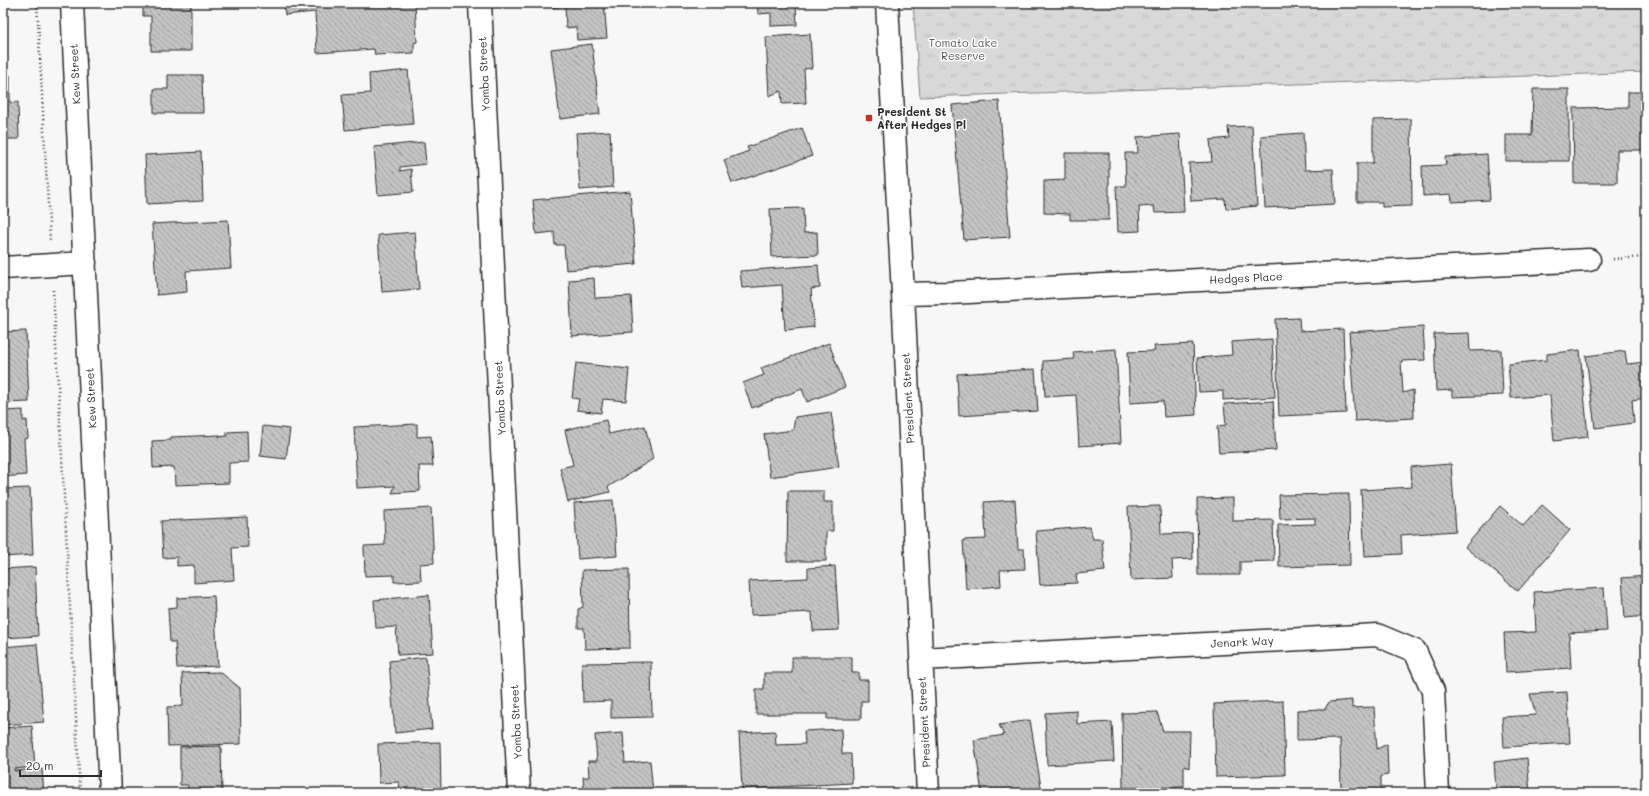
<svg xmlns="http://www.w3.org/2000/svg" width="1649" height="796" viewBox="0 0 1649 796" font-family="Mali,sans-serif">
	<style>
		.park { fill: url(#park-tufts); stroke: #828282 }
		.building { fill: url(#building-back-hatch); stroke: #2b2b2b }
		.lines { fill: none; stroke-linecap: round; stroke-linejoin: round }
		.minor-casing { stroke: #2b2b2b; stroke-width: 25 }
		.path { stroke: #2b2b2b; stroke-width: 2.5; stroke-dasharray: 1 3; stroke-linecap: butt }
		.minor { stroke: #fff; stroke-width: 22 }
		.poi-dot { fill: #c8321e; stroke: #fff; stroke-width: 1.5 }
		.labels { text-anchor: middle; stroke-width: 3; stroke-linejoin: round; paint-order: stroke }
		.park-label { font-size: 11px; fill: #565656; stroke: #fff }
		.street-label { font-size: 11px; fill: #2b2b2b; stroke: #fff }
		.poi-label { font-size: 11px; font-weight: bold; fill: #2b2b2b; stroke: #fff; text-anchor: start }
	</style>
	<defs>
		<pattern id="park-tufts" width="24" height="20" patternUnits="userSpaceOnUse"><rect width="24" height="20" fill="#d9d9d9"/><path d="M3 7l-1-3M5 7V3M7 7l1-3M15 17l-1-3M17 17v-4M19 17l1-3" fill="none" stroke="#bababa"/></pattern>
		<pattern id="building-back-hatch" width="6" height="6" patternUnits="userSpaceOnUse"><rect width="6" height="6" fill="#c4c4c4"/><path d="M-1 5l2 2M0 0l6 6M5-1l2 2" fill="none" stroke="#9f9f9f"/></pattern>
	</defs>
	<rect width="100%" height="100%" fill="#f7f7f7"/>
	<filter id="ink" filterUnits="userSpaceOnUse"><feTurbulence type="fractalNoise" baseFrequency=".025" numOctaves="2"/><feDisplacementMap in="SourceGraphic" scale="8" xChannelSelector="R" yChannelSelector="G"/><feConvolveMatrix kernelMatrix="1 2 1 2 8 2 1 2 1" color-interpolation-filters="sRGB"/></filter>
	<g filter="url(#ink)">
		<!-- park -->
		<path class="park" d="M913,3h733v69l-726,25z"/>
		<!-- building -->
		<path class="building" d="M143,3h48v48h-40v-35h-8z
			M284,3h133h-2l2,39 -3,1v10l-39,2 -1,-6 -57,4 -2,-41 -30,3z
			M551,3h53l3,35 -30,2 -1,-13 -10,1 -1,-22 -13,2z
			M757,3h39l1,22 -26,1v-13l-13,1z
			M810,34l2,34 -8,1 2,34 -24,1 -1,-13 -12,5 -3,-59z
			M592,44l8,70 -40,5 -9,-70z
			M408,70l5,54 -68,6 -3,-35 28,-2 -1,-19z
			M3,75h7v28l8,-1 1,37h-16z
			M168,75h34l1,38h-49v-24h14z
			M1533,89h36v72h-63v-26h26z
			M1628,92h18v58h-29v33h-43l-1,-75 55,-1z
			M999,101l11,136 -46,3 -12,-135z
			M1411,119l1,87 -30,1v-5h-25v-39h16v-43z
			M1252,126l5,80 -31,3 -1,-10 -34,2 -2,-38 23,-1 -2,-22 19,-2 -1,-11z
			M802,128l10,28 -80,27 -8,-23 25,-9 -2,-4z
			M610,131l3,56 -33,3 -4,-57z
			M1303,133l2,37 28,-1 2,35 -70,4 -4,-72z
			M1180,134l4,78 -29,1 -1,-7 -15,1 1,24 -22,1 -2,-46h10l-1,-33h13l-1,-16z
			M424,142l2,22 -26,3v4l11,-2 2,23 -35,3 -4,-48z
			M201,152l2,49 -56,3 -2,-49z
			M1065,153h44v67h-39v-6l-26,-1v-32l21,-1z
			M1487,154l3,46 -38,2 -1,-8 -28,2 -1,-30 24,-1 -1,-8z
			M3,167h4l1,45 -5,1z
			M630,191l6,73 -70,6 -2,-25h-9l-1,-13 -18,2 -3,-34z
			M803,208l1,25 13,-1 1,23 -46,2 -2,-48z
			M228,220l3,48 -45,3 1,21 -30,3 -5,-71z
			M415,232l4,57 -37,3 -4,-57z
			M818,265l2,23 -9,1 3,38 -29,3 -3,-45 -40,3 -2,-17z
			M594,278l1,20 36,-2 2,36 -61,4 -3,-56z
			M1299,318l1,13 43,-2 3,84 -67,3 -4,-97z
			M1423,327l2,33 -24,1 2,32 10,-3 1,28 -59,3 -6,-89z
			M26,331l3,71 -26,1v-71z
			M1469,333l1,18 31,-1 2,45 -51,2v-7l-16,1 -2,-57z
			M1272,339l3,58 -52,3v-9l-24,1 -2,-34 35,-3 -1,-13z
			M829,343l16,44 -38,15 -5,-13 -50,19 -9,-25 21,-8 -3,-7z
			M1193,344l3,71 -32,2 -1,-16 -33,2 -2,-51 27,-1 -1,-5z
			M1116,349l5,94 -42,3 -3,-51 -31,2 -2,-36 31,-2 -1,-7z
			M1580,350l8,87 -34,4 -4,-46 -39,3 -3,-34 39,-4v-6z
			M1625,351l2,13 19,-2v36l-14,2 2,23 -39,5 -9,-72z
			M576,363l53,6 -3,32 -23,-2 -2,14 -24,-3 2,-11 -7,-1z
			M1035,369l3,42 -79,5 -2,-42z
			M1273,401l3,49 -57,3 -2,-27 9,-1 -2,-21z
			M23,410v11l4,-1 1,18 -4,1 2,36 -23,2v-66z
			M831,412l8,55 -69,10 -6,-43 29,-4 2,-13z
			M606,420l3,14 36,-8 8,33 -45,28 2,5 -42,10 -8,-34 13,-3 -8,-35z
			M417,424v13l14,-1 2,30h-14l1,25 -28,2 3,-7 -38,2 -3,-61z
			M263,426l27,3 -4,30 -26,-3z
			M247,431l1,31 -19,1v20l-54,2 -1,-18 -21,1 -1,-27 19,-1v-3l49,-2 -1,2 8,-1v-4z
			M1451,464l5,67 -55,4 1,19 -37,2 -4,-66 51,-3 -1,-20z
			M30,488l3,67 -30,2v-68z
			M788,491h36v11h9v29h-7v30h-39z
			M1349,494l1,71 -71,2 -1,-42 37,-1v-6l-35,1 -1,-24z
			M1233,498v23l40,-1 1,41 -34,1v13h-42l-1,-76z
			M613,500l4,56 -39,3 -4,-56z
			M1015,500l3,49h6l1,20 -25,1 1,16 -35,3 -3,-49 23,-1 -2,-37z
			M1542,505l28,25 -52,61 -53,-44 35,-41 23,20z
			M1160,506l1,28 31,-1 1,26 -21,1 1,18 -42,2 -3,-73z
			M431,508l3,55 -14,1 1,17 -27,1v-7l-29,1 -1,-30 21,-1 -1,-34z
			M247,517l1,30 -16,1 2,32 -40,3v-18l-17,1v-9l-14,1 -2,-37z
			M1089,527l4,12h9l3,32 -29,3 1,9 -37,2 -4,-54z
			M835,566l4,64 -26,1 -1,-19 -61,3 -2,-34 59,-3v-10z
			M35,567l3,69 -35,2v-69z
			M629,569l1,79 -45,1 -1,-21h-6v-19l5,-2 -1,-37z
			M1646,576v40l-21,2 -3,-40z
			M1604,588l3,43 -38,2 2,35 -65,4 -2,-39 32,-1 -2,-40z
			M429,595l4,58 -35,2 -2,-28 -20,1 -2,-28z
			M214,596l4,70 -41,2 -2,-26h-5l-2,-34 9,-1v-9z
			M37,644l7,78 -41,3v-78z
			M426,657l6,72 -37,4 -6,-72z
			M792,657h60v16h7v7h9v21h-7v18h-34v-5h-71v-25h8v-16h28z
			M651,662l1,55 -41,1v-17l-28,1 -1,-39z
			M220,672l20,16 1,56 -73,2 -1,-39 16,-1 -1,-33z
			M1567,692l3,51 -66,4 -2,-30 34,-2 -6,-21z
			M1352,700v8l22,-1 3,42 10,-5 1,31 -7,1v17h-40l-1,-54 -43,1v-30l28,-1 4,-7z
			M1283,701l2,74 -69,2 -2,-73z
			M1077,711v13l35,-2 2,39 -67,4 -2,-52z
			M1157,712l6,19h27l-1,37 -5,-2v21l-61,1 -1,-75z
			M1030,720l12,73h-60l-8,-53 30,-5 -5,-10z
			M32,726l3,41 -21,2v2l28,-2 2,24h-41v-65z
			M841,729l1,25h9l1,29 -110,6 -3,-56 36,-2 1,14 29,-1 -1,-13z
			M623,733l2,30 25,-2 3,32h-69l-1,-16h6l-1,-16h9l-2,-26z
			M440,742l1,51h-41l-1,-11 -20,1 -1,-39z
			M221,746l1,47h-34v-8h-8v-38z
			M1527,758l3,35h-42v-3l8,-1 -2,-27z"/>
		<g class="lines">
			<!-- minor casing -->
			<g class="minor-casing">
				<path id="minor" d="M72,3l38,790
					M480,3l39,790
					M887,3l16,291 25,499
					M3,268l82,-5
					M903,294l46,-1 640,-33
					M921,659l456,-24 38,16 18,40 5,102"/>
			</g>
			<!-- path -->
			<path class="path" d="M37,3l13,238
				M1613,259l33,-2
				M53,290l27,503"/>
			<!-- minor -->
			<use href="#minor" class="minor"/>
		</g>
	</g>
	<!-- markers -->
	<rect class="poi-dot" x="865" y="114" width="8" height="8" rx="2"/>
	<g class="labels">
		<!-- park labels -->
		<g class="park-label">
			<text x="963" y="47">Tomato Lake<tspan x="963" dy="13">Reserve</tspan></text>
		</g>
		<!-- street labels -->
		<g class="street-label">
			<text transform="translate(75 74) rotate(-93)" y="4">Kew Street</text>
			<text transform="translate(484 74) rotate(-93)" y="4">Yomba Street</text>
			<text transform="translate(1246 278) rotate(-3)" y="4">Hedges Place</text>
			<text transform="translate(91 398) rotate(-93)" y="4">Kew Street</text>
			<text transform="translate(500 398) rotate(-93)" y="4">Yomba Street</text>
			<text transform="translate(908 398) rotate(-93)" y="4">President Street</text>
			<text transform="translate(1242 642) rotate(-3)" y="4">Jenark Way</text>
			<text transform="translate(516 722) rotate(-93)" y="4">Yomba Street</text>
			<text transform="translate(924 722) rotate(-93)" y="4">President Street</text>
		</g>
		<!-- poi labels -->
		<g class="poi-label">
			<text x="877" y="116">President St<tspan x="877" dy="13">After Hedges Pl</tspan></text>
		</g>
	</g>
	<!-- margin -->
	<rect width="1649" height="796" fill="none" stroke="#fff" stroke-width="16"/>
	<rect x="8" y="8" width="1633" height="780" fill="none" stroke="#2b2b2b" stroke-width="1.5" filter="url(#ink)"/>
	<!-- scale -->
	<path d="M20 770v6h81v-6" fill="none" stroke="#2b2b2b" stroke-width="2"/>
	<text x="26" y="770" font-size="12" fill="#2b2b2b" stroke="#ffffff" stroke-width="3" paint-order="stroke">20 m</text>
</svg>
